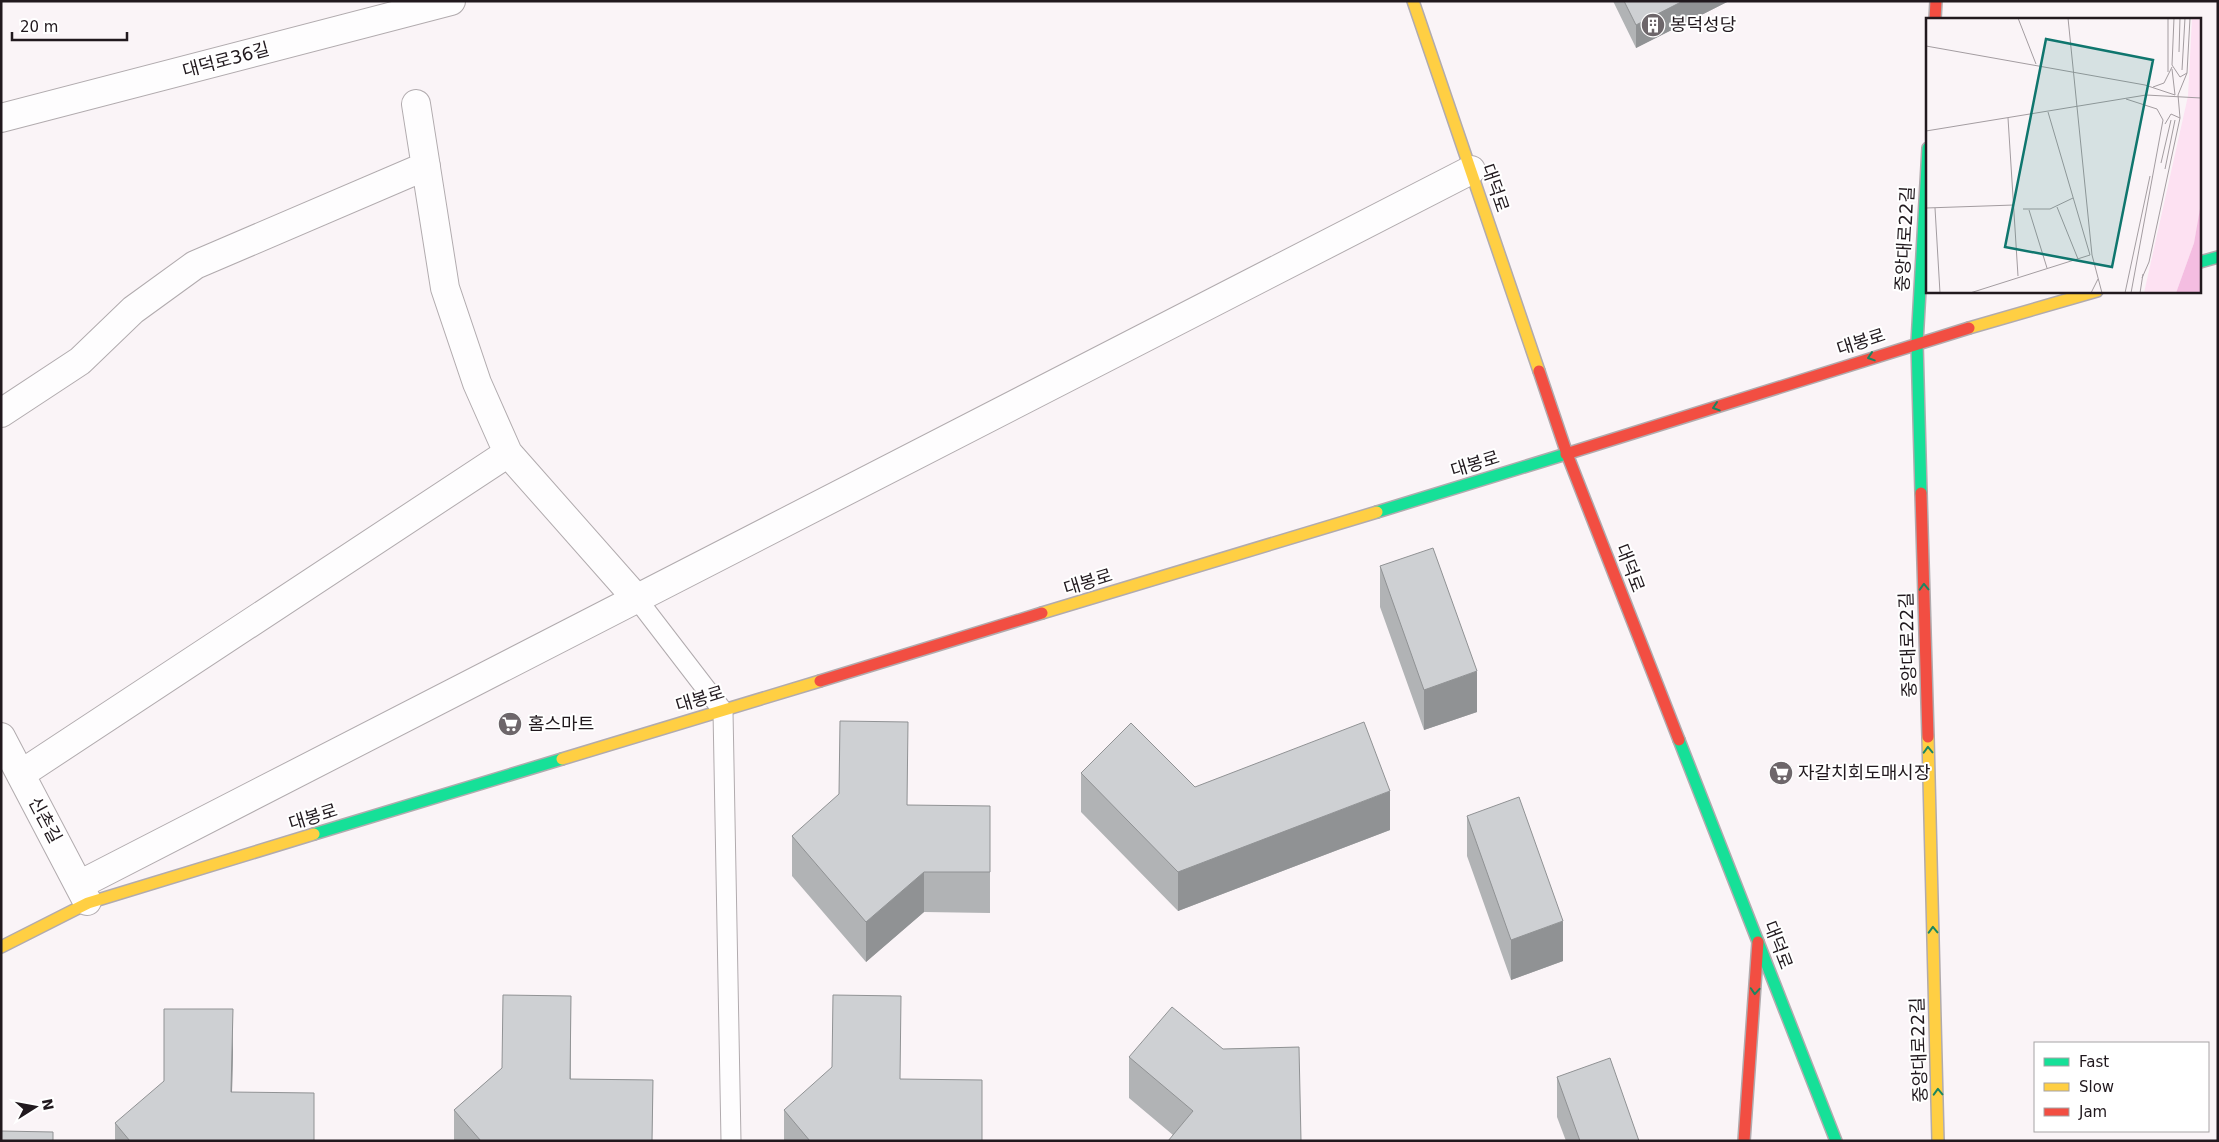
<svg xmlns="http://www.w3.org/2000/svg" width="2219" height="1142" viewBox="0 0 2219 1142" font-family="'DejaVu Sans','Noto Sans KR',sans-serif">
	<style>
		.lines { fill: none; stroke-linecap: round; stroke-linejoin: round }
		.lane-casing { stroke: #b1abae; stroke-width: 21 }
		.street-casing { stroke: #b1abae; stroke-width: 30 }
		.fast-casing { stroke: #b1abae; stroke-width: 14 }
		.slow-casing { stroke: #b1abae; stroke-width: 14 }
		.jam-casing { stroke: #b1abae; stroke-width: 14 }
		.lane { stroke: #fefdfe; stroke-width: 19 }
		.street { stroke: #fefdfe; stroke-width: 28 }
		.fast { stroke: #16e098; stroke-width: 11 }
		.slow { stroke: #ffcf43; stroke-width: 11 }
		.jam { stroke: #f24e42; stroke-width: 11 }
		.wall { fill: #b1b3b5 }
		.shaded-wall { fill: #909294 }
		.building { fill: #ced0d3; stroke: #909294 }
		.oneway { stroke: #1b8661 }
		.labels { text-anchor: middle; stroke-width: 4; stroke-linejoin: round; paint-order: stroke }
		.poi-label { font-size: 18px; fill: #21191e; stroke: #fff; text-anchor: start }
		.street-label { font-size: 18px; fill: #21191e; stroke: #fff }
		.inset-road { fill: none; stroke: #a39ca0; stroke-width: 1 }
		.view { fill: #0f766e; fill-opacity: 0.15; stroke: #0f766e; stroke-width: 2.5 }
		.inset-edge { fill: none; stroke: #21191e; stroke-width: 2.5 }
	</style>
	<rect width="100%" height="100%" fill="#faf4f7"/>
	<g class="lines">
		<!-- lane casing -->
		<g class="lane-casing">
			<path id="lane" d="M637,599l86,112 8,430"/>
		</g>
		<!-- street casing -->
		<g class="street-casing">
			<path id="street" d="M416,104l29,184 32,95 31,70 129,146
				M1,118l450,-117
				M1,413l79,-52 53,-51 62,-45 231,-99
				M1,737l86,164
				M21,774l487,-321
				M79,885l1392,-715"/>
		</g>
		<!-- fast casing -->
		<g class="fast-casing">
			<path id="fast" d="M2200,262l18,-5
				M1921,493l-4,-150 11,-195
				M1377,512l189,-58
				M1679,740l157,401
				M314,834l248,-75"/>
		</g>
		<!-- slow casing -->
		<g class="slow-casing">
			<path id="slow" d="M1413,1l126,370
				M1969,328l128,-37
				M1042,613l335,-101
				M1928,737l10,404
				M562,759l258,-78
				M1,947l87,-44 226,-69"/>
		</g>
		<!-- jam casing -->
		<g class="jam-casing">
			<path id="jam" d="M1935,19l1,-18
				M1539,371l28,83 112,286
				M1566,454l403,-126
				M1921,493l7,244
				M820,681l222,-68
				M1744,1141l14,-199"/>
		</g>
		<!-- lane -->
		<use href="#lane" class="lane"/>
		<!-- street -->
		<use href="#street" class="street"/>
		<!-- fast -->
		<use href="#fast" class="fast"/>
		<!-- slow -->
		<use href="#slow" class="slow"/>
		<!-- jam -->
		<use href="#jam" class="jam"/>
	</g>
	<!-- wall -->
	<path class="wall" d="M1613,1h116l-93,47z
		M1380,566l97,146 -53,18 -44,-123z
		M1081,773l114,14 195,43 -212,81 -97,-99z
		M908,805l82,41v67l-66,-1 -58,50 -74,-86v-40z
		M1467,816l96,145 -52,19 -44,-124z
		M571,996v83l82,1 -1,61h-198v-31l48,-42z
		M1299,1047l-126,88 -44,-37v-41l94,-8z
		M233,1050l-1,42 82,49h-199v-18z
		M1557,1077l82,64h-73l-9,-24z
		M900,1079l82,62h-198v-31z"/>
	<!-- shaded-wall -->
	<path class="shaded-wall" d="M1683,1h46l-93,47v-23z
		M1477,671v41l-53,18v-40z
		M1390,791v39l-212,81v-39z
		M924,872v40l-58,50v-40z
		M1563,921v40l-52,19v-40z
		M233,1009v41l-2,83v-41z"/>
	<!-- building -->
	<path class="building" d="M1624,1h59l-47,24z
		M1433,548l44,123 -53,19 -44,-124z
		M840,721l68,1 -1,83 83,1v66h-66l-58,50 -74,-86 47,-42z
		M1364,722l26,69 -212,81 -97,-99 50,-50 64,64z
		M1519,797l44,124 -52,19 -44,-124z
		M503,995l68,1 -1,83 83,1 -1,61h-171l-27,-31 48,-42z
		M833,995l68,1 -1,83 82,1v61h-172l-26,-31 48,-43z
		M1172,1007l51,42 76,-2 2,94h-133l25,-30 -64,-54z
		M164,1009h69l-2,83 83,1v48h-184l-15,-18 49,-42z
		M1610,1058l29,83h-59l-23,-64z
		M1,1131l52,1v9h-52z"/>
	<!-- one-way arrows -->
	<defs><path id="oneway-chevron" d="M-2-3.5L2.5 0L-2 3.5" fill="none" stroke-width="1.6" stroke-linecap="round" stroke-linejoin="round" transform="scale(1.25)"/></defs>
	<g class="oneway">
		<use href="#oneway-chevron" transform="translate(1871 357) rotate(162)"/>
		<use href="#oneway-chevron" transform="translate(1716 407) rotate(162)"/>
		<use href="#oneway-chevron" transform="translate(1924 587) rotate(-92)"/>
		<use href="#oneway-chevron" transform="translate(1928 750) rotate(-92)"/>
		<use href="#oneway-chevron" transform="translate(1933 930) rotate(-92)"/>
		<use href="#oneway-chevron" transform="translate(1755 991) rotate(94)"/>
		<use href="#oneway-chevron" transform="translate(1938 1092) rotate(-92)"/>
	</g>
	<!-- icons -->
	<defs>
		<g id="building-disc" transform="scale(1.25)"><circle r="9.5" fill="#6d666a" stroke="#fff"/><path d="M-4-6H4V6H1V3H-1V6H-4ZM-2.5-4.3h1.7v1.8h-1.7ZM.8-4.3h1.7v1.8H.8ZM-2.5-1h1.7V.8h-1.7ZM.8-1h1.7V.8H.8Z" fill="#fff"/></g>
		<g id="supermarket-disc" transform="scale(1.25)"><circle r="9.5" fill="#6d666a" stroke="#fff"/><path d="M-6-5.5h2.5l.6 2H6L4.5 2H-2.5L-4.4-4H-6ZM-1.5 3.2a1.3 1.3 0 1 0 .1 0ZM3 3.2a1.3 1.3 0 1 0 .1 0Z" fill="#fff"/></g>
	</defs>
	<g fill-rule="evenodd">
		<use href="#building-disc" x="1653" y="25"/>
		<use href="#supermarket-disc" x="510" y="724"/>
		<use href="#supermarket-disc" x="1781" y="773"/>
	</g>
	<g class="labels">
		<!-- poi labels -->
		<g class="poi-label">
			<text x="1670" y="31">봉덕성당</text>
			<text x="528" y="730">홈스마트</text>
			<text x="1798" y="779">자갈치회도매시장</text>
		</g>
		<!-- street labels -->
		<g class="street-label">
			<text transform="translate(226 60) rotate(-15)" y="6">대덕로36길</text>
			<text transform="translate(1495 188) rotate(71)" y="6">대덕로</text>
			<text transform="translate(1905 239) rotate(-87)" y="6">중앙대로22길</text>
			<text transform="translate(1861 342) rotate(-18)" y="6">대봉로</text>
			<text transform="translate(1475 464) rotate(-17)" y="6">대봉로</text>
			<text transform="translate(1630 568) rotate(69)" y="6">대덕로</text>
			<text transform="translate(1088 582) rotate(-17)" y="6">대봉로</text>
			<text transform="translate(1908 645) rotate(-92)" y="6">중앙대로22길</text>
			<text transform="translate(700 699) rotate(-17)" y="6">대봉로</text>
			<text transform="translate(313 817) rotate(-17)" y="6">대봉로</text>
			<text transform="translate(45 820) rotate(62)" y="6">신촌길</text>
			<text transform="translate(1778 945) rotate(69)" y="6">대덕로</text>
			<text transform="translate(1919 1050) rotate(-92)" y="6">중앙대로22길</text>
		</g>
	</g>
	<!-- overview -->
	<g transform="translate(1926 18)">
		<rect width="275" height="275" fill="#faf4f7"/>
		<path d="M266,0h9v188l-7,37 -18,50h-32l44,-197z" fill="#fde1f2"/>
		<path d="M275,185v90h-25l18,-50z" fill="#f4bde1"/>
		<path class="inset-road" d="M92,0l18,46M142,0l24,237 10,38M248,0l-2,47 8,12 7,-4 3,-55M0,28l219,39 30,10M253,34l1,-34M246,51l3,26M256,52l3,-52M242,54v-54M227,69l11,-4 8,-16M200,81l31,10 6,11 -32,173M122,94l42,143M82,100l10,158M254,100l-2,-23 9,-22M0,113l220,-36 55,3M235,145l10,-43M239,151l10,-49M131,189l21,52M0,190l88,-3M9,190l5,85M97,191h27l23,-11M103,192l18,58M216,260l7,-16 31,-144 -9,-4 -6,10M44,275l120,-38M165,275l7,-14M199,275l25,-117M214,275l3,-19"/>
		<path class="view" d="M120,21l107,21 -41,207 -107,-20z"/>
		<rect width="275" height="275" class="inset-edge"/>
	</g>
	<!-- border -->
	<rect width="2219" height="1142" fill="none" stroke="#21191e" stroke-width="5"/>
	<!-- legend -->
	<rect x="2034" y="1042" width="175" height="90" fill="#ffffff" stroke="#a6a3a5"/>
	<rect x="2044" y="1058" width="25" height="8" fill="#16e098" stroke="#a6a3a5"/>
	<text x="2079" y="1067" font-size="15" fill="#21191e">Fast</text>
	<rect x="2044" y="1083" width="25" height="8" fill="#ffcf43" stroke="#a6a3a5"/>
	<text x="2079" y="1092" font-size="15" fill="#21191e">Slow</text>
	<rect x="2044" y="1108" width="25" height="8" fill="#f24e42" stroke="#a6a3a5"/>
	<text x="2079" y="1117" font-size="15" fill="#21191e">Jam</text>
	<!-- north arrow -->
	<g transform="translate(35 1107) rotate(79)" stroke="#ffffff" stroke-width="4" paint-order="stroke">
	<path d="M0-4L9 19L0 12L-9 19Z" fill="#21191e"/>
	<text y="-8" font-size="14" font-weight="bold" text-anchor="middle" fill="#21191e">N</text>
	</g>
	<!-- scale -->
	<path d="M12 32v8h115v-8" fill="none" stroke="#21191e" stroke-width="2.5"/>
	<text x="20" y="32" font-size="15" fill="#21191e" stroke="#ffffff" stroke-width="4" paint-order="stroke">20 m</text>
</svg>
